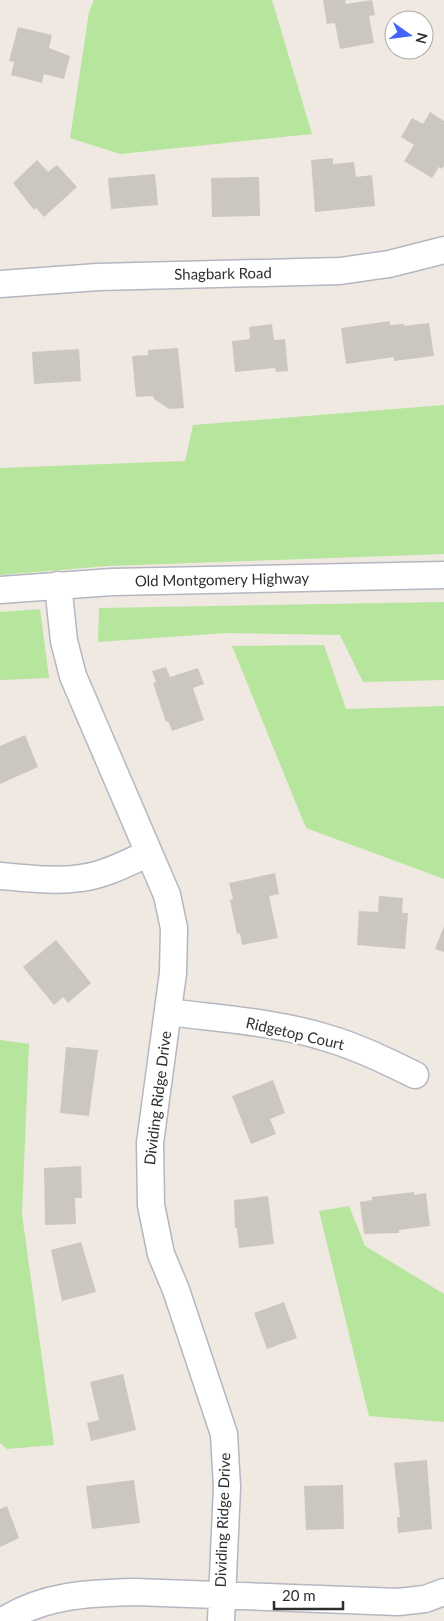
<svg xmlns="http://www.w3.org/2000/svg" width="444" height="1621" viewBox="0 0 444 1621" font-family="Lato,sans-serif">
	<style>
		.green { fill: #b6e59e }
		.building { fill: #cbc7bf }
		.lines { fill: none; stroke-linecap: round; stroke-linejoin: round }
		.minor-casing { stroke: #b4b7c1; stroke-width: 29 }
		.minor { stroke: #fff; stroke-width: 26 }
		.labels { text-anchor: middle; stroke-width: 5; stroke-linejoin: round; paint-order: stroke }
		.street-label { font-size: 15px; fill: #2e2e2e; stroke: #fff }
	</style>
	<rect width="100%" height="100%" fill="#efe9e1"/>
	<!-- green -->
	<path class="green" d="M94,0h178l40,134 -192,20 -50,-16 19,-126z
		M444,405v149l-336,12 -108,9v-107l185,-7 8,-36z
		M444,602v78l-81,2 -23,-47 -114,-2 -128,9 1,-34z
		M40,609l9,69 -49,2v-68z
		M324,645l22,64 98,-3v173l-138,-51 -74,-182z
		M0,1040l29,4 -7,170 32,231 -47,4 -7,-6z
		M349,1206l16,40 79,48v128l-75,-6 -50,-205z"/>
	<!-- building -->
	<path class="building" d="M323,0h22l1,4 26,-4 3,15 -6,1 5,27 -34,6 -5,-26 -8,1z
		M18,27l34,8 -3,13 21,8 -6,23 -20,-5 -2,9 -31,-8 3,-13 -5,-1z
		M430,112l14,9v45l-2,3 -3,-2 -7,11 -28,-17 10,-16 -13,-8 11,-19 11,6z
		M333,158v6l21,-2 2,15 16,-2 3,31 -60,6 -4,-52z
		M37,160l11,12 9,-7 20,22 -33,30 -8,-9 -2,2 -21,-27z
		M155,174l3,31 -47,4 -3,-31z
		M259,177l1,39 -48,1 -1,-39z
		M390,321v4l14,-1v2l25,-3 5,33 -40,5v-4l-48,7 -5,-36z
		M272,324l2,16 11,-1 3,32 -12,1 -1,-4 -40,4 -3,-31 18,-2 -1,-12z
		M178,348l6,60 -15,1 -15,-10 -1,-3 -17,1 -4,-41 16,-1v-5z
		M79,349l2,32 -47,3 -2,-32z
		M166,667l4,10 28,-9 6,16 -11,4 11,32 -32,11 -4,-10 -2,1 -13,-39 3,-1 -4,-11z
		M25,735l13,32 -38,17v-38z
		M275,873l4,21 -10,2 9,42 -36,7 -2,-12 -3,1 -7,-34 3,-1 -4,-16z
		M379,896l24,2 -1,15h6l-3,36 -48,-4 2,-34 19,1z
		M444,926v26l-9,-3z
		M56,940l35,43 -23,20 -5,-6 -9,8 -31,-38z
		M66,1047l32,3 -9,66 -29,-3z
		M273,1080l12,33 -15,6 6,15 -25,10 -19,-48z
		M81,1166l1,32h-7l1,26 -31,1 -1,-57z
		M414,1192v3l12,-2 4,33 -31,4v3l-35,1 -4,-32 12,-2v-3z
		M268,1196l6,48 -35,4 -2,-20h-2l-1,-28z
		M81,1242l15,50 -34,9 -11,-51z
		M284,1302l13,36 -30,11 -13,-36z
		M123,1374l13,56 -45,11 -4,-18 12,-3 -9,-38z
		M427,1460l5,69 -34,4 -1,-16h3l-6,-54z
		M134,1480l6,43 -48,6 -6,-43z
		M343,1485l1,44 -38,1 -2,-44z
		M7,1506l12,32 -19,9v-38z"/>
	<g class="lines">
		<!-- minor casing -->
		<g class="minor-casing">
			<path id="minor" d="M0,284l98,-7 242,-6 49,-7 55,-14
				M58,585l6,56 9,35 94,219 7,33 -1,45 -23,170 1,62 10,49 15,36 48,144 3,53 -6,134
				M0,590l112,-8 332,-7
				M0,876c27,2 54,6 81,2 24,-3 46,-15 68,-25
				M169,1012c52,7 107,10 158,26 31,9 59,23 88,37
				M3,1621c40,-26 86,-28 132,-29l263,10 27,-3 19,-7"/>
		</g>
		<!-- minor -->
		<use href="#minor" class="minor"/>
	</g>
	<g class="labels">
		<!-- street labels -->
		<g class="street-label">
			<text transform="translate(223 274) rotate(-1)" y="5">Shagbark Road</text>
			<text transform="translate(222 580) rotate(-1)" y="5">Old Montgomery Highway</text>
			<text transform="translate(295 1034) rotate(13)" y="5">Ridgetop Court</text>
			<text transform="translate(158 1098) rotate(-83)" y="5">Dividing Ridge Drive</text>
			<text transform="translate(223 1520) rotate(-88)" y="5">Dividing Ridge Drive</text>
		</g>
	</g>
	<!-- north arrow -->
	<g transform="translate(409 35) rotate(104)"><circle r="24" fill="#ffffff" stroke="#ababab"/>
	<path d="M0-4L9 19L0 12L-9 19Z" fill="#4264fb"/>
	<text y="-8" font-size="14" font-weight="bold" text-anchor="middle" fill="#2e2e2e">N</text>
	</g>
	<!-- scale -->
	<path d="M274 1601v8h69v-8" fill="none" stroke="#2e2e2e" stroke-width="2.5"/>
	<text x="282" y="1601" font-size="15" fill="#2e2e2e" stroke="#ffffff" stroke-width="4" paint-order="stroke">20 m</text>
</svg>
